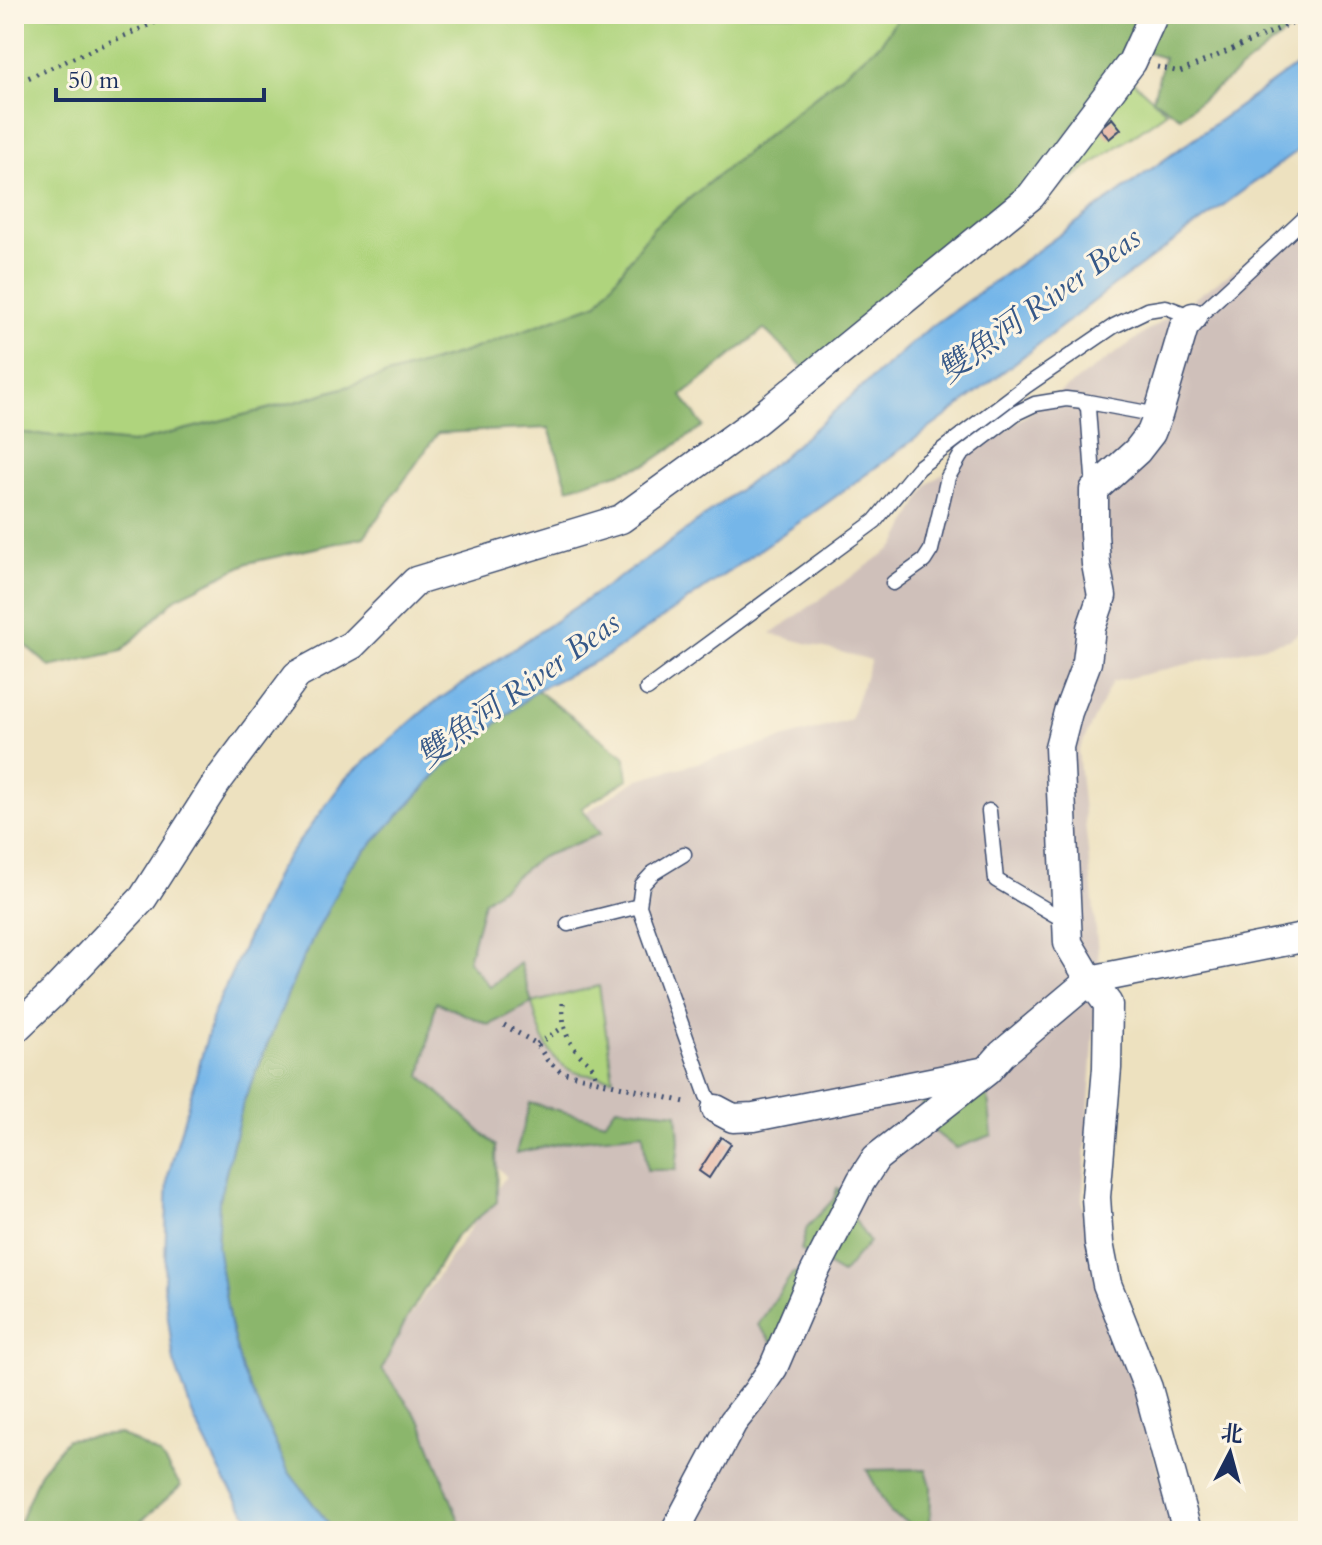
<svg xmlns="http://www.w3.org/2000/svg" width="1322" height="1545" viewBox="0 0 1322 1545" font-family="Cardo,'Noto Serif SC',serif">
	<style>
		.industrial { fill: #cfc0ba }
		.green { fill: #afd47d; stroke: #65826e; stroke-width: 2 }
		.forest { fill: #8bb66c; stroke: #537265; stroke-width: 2 }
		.water { fill: #74b6e9; stroke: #4872a4; stroke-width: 2 }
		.building { fill: #db9a88 }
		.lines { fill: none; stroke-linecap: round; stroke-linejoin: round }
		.service-casing { stroke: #3a4a6d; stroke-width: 17 }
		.minor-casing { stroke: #3a4a6d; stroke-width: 31 }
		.path { stroke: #3a4a6d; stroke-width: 5; stroke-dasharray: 2 6; stroke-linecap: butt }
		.service { stroke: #fff; stroke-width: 14 }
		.minor { stroke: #fff; stroke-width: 28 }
		.labels { text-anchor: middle; stroke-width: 6; stroke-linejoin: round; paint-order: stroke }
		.water-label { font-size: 32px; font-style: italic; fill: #365888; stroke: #fcf5e5 }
	</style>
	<rect width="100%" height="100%" fill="#fcf5e5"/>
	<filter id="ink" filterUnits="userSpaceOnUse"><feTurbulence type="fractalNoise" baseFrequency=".0125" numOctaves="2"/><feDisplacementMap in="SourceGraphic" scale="16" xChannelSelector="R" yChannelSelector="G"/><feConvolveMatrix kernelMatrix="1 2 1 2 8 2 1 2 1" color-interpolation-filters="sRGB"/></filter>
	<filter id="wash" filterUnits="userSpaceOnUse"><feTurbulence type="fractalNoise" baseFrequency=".006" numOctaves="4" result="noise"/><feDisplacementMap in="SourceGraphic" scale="32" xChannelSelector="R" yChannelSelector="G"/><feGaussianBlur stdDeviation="1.8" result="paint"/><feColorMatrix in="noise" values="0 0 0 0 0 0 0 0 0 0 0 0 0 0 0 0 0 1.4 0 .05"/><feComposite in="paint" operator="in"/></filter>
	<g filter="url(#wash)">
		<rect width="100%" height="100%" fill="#ede1bf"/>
		<!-- industrial -->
		<path class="industrial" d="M1308,219v408l-19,13 -177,42 -34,70 21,209 -17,242 94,328h-763l-58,-134 151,-221 -97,-97 79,-206 151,-94 211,-59 21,-60 -100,-26 124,-88 33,-62z"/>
		<!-- green -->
		<path class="green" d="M14,14h886l-19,29 -228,185 -55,75 -133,49 -166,49 -167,42 -118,-11z
			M1128,77l39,35 -113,79 -8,-7z
			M599,986l14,92c-12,-2 -27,-2 -38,-6 -29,-12 -36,-42 -43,-69z"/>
		<!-- forest -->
		<path class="forest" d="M900,14h408v2l-128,101 -27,-18 11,-41 -36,-11 -102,147 -214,182 -48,-47 -82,67 21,30 -55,38 -80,24 -19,-60 -111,5 -74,104 -116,26 -72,35 -54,53 -72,16 -36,-32v-203l118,11 167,-42 166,-49 133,-49 55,-75 228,-185z
			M537,690l88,67 3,22 -46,29 18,26 -61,24 -55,43 -16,60 22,26 30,-24 12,40 -43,22 -53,-23 -15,74 75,70 1,56 -41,34 -51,86 -23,47 39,53 42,109h-129l-46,-60 -46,-100 -12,-47 -8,-38 -5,-40 2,-45 24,-98 59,-143 47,-92 96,-102z
			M922,1095l66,1 4,39 -36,13 -34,-26z
			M530,1103l75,19 11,-15 61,6 2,28 -3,29h-29l-4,-37 -66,7 -61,13z
			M837,1188l11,6 3,20 18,28 -27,32 -41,-24 6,-23 27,-28z
			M804,1268l-28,79 -18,-22 34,-51z
			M120,1434l40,21 21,31 -51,45h-114l24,-59 27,-33z
			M926,1469l5,17 -1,45h-7l-33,-18 -23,-43z"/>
		<!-- water -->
		<path class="water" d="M1308,57v86l-188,138 -175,136 -121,88 -215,150 -72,35 -92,76 -96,102 -47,92 -59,143 -24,98 -2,45 13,78 12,47 46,100 46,60h-76l-33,-50 -30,-60 -21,-59 -10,-74 4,-112 46,-164 64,-142 68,-92 82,-71 233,-158 121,-92 146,-128z"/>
		<g id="blocks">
			<!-- building -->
			<path class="building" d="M1112,118l9,11 -12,10 -9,-11z
				M721,1137l10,7 -22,34 -10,-7z"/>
		</g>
	</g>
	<g filter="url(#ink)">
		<use href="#blocks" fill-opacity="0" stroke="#3a4a6d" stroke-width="2"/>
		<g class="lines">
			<!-- service casing -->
			<g class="service-casing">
				<path id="service" d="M1083,401l75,14
					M893,583l31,-22 7,-11 17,-73 13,-22 55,-42 19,-9 31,-5 17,2 5,7 6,82
					M647,689l228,-168 43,-53 108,-82 88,-60 33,-16 19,-3 27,10 9,-4 106,-98
					M989,811l7,69 71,42
					M684,854l-31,19 -11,12 -3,21 68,190 9,13
					M568,924l71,-18"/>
			</g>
			<!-- minor casing -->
			<g class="minor-casing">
				<path id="minor" d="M1193,317l-9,10 -26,88 -7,18 -14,18 -43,39v44l2,30 6,32 -11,32 -4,34 -19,50 -9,35 9,196 22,37 218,-43
					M14,1030l39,-37 90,-95 74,-116 80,-107 55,-30 64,-64 205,-62 135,-98 275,-225 101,-134 22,-48
					M716,1109l17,9 21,-1 227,-45
					M675,1531l58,-109 23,-29 17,-25 41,-95 47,-92 15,-23 111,-87 15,-17 88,-74 18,24 -1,64 -11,129 3,46 8,41 41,104 39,143"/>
			</g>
			<!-- path -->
			<path class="path" d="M1157,67l23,5 128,-56
				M14,84l160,-70
				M563,1003c-1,19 2,36 16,51 8,8 13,9 16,21
				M504,1025l33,19 10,16 14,12 128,31
				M537,1044l27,-17"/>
			<!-- service -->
			<use href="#service" class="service"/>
			<!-- minor -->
			<use href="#minor" class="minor"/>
		</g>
	</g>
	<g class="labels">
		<!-- water labels -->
		<g class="water-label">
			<text transform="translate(1039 304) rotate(-36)" y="11">雙魚河 River Beas</text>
			<text transform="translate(518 689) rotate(-36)" y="11">雙魚河 River Beas</text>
		</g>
	</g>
	<!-- margin -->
	<rect width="1322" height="1545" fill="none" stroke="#fcf5e5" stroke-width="48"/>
	<!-- north arrow -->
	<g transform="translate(1230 1453) rotate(6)" stroke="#fcf5e5" stroke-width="6" paint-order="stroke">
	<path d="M0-6L14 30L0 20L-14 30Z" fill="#1b2f5e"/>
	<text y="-12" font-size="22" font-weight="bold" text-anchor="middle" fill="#1b2f5e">北</text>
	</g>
	<!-- scale -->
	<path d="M56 88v12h208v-12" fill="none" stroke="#1b2f5e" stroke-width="4"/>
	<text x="68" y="88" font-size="24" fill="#1b2f5e" stroke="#fcf5e5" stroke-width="6" paint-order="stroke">50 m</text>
</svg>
